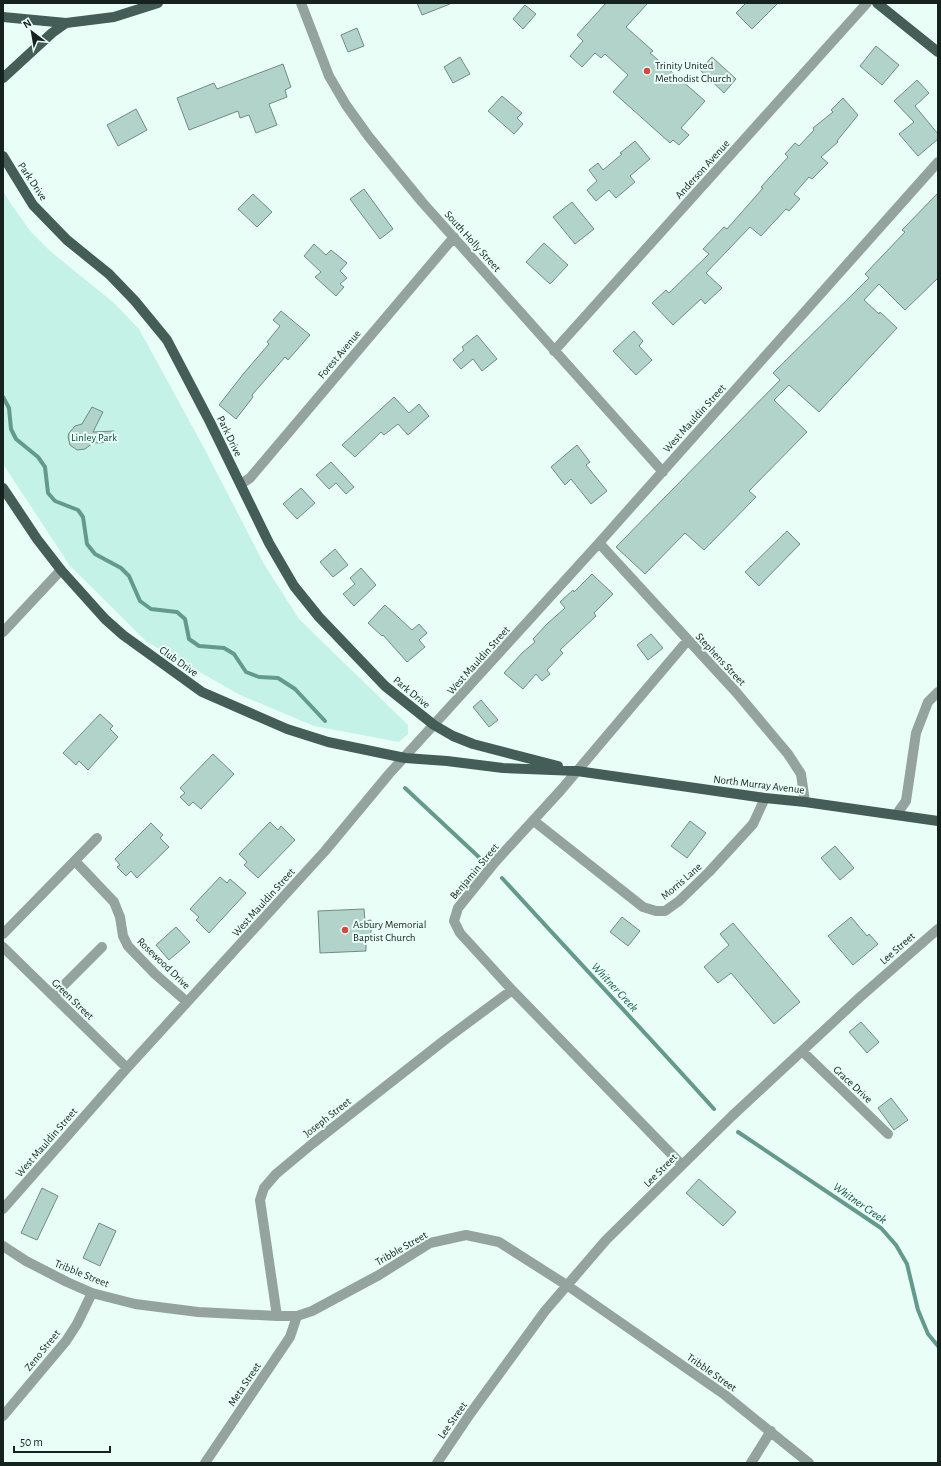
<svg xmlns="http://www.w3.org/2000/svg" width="941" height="1466" viewBox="0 0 941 1466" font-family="'Alegreya Sans',sans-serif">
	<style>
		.green { fill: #c5f2e6 }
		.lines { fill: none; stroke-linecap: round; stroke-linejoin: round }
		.stream { stroke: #639a8c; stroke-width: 4 }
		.building { fill: #b2d3ca; stroke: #6d8c83 }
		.minor { stroke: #95a39f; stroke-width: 10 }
		.major { stroke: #445d56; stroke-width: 10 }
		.poi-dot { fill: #d64742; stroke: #eafef8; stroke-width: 1.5 }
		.labels { text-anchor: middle; stroke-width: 4; stroke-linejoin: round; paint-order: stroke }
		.poi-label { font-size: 11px; fill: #15221e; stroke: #eafef8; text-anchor: start }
		.street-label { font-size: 11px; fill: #15221e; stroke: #eafef8 }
		.park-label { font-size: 11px; fill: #0c4c40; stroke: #eafef8 }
		.water-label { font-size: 12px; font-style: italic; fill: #155246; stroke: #eafef8 }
	</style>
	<rect width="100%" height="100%" fill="#eafef8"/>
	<!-- green -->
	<path class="green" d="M3,191l8,13 20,28 19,19 64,52 25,26 64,117 61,118 35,55 109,106v9l-9,8 -85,-16 -74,-31 -93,-53 -77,-76 -67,-102z"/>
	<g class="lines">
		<!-- stream -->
		<path class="stream" d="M3,397l6,11 2,21 5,10 22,18 7,10 3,26 7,8 23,9 5,7 4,27 8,10 26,14 8,8 11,25 11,8 26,3 8,7 4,20 10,7 25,2 10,6 12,18 13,5 19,1 17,11 30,32
			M405,788l77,72
			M502,878c70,77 142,153 212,231
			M738,1132l143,96 15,17 11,19 11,46 10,24 10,12"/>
	</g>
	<!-- building -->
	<path class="building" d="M417,3h33v1l-28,11z
		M606,3h42l-22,24 27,24 -3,2 55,48 -24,27 8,7 -10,10 -6,-5 -3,3 -57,-51 15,-17 -23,-21 -4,4 -6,-5 -13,14 -12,-11 13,-15 -6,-6z
		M746,3h32l-26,26 -16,-16z
		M525,5l11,9 -13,15 -10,-10z
		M357,28l7,18 -16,6 -7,-17z
		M876,46l23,19 -17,20 -22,-19z
		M460,57l10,17 -17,9 -9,-16z
		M712,57l24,22 -12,14 -24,-23z
		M283,64l8,23 -6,3 2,7 -18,7 8,21 -21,8 -7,-18 -9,3 -2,-7 -49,19 -12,-32 37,-15 3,6z
		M917,80l12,13 -14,13 23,28v5l-20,17 -19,-22 15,-12 -20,-21z
		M502,96l20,17 -5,5 6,6 -9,10 -26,-23z
		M843,98l15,17 -21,26 1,1 -17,15 7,6 -16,16 -3,-2 -15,17 6,5 -11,12 -3,-2 -25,27 -11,-9 -44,46 16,15 -17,16 -4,-5 -28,26 -21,-22 14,-13 3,3 40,-39 -6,-5 21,-22 3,2 36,-41 -2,-1 27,-30 -3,-3 10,-11 4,3 15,-16 -1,-2 20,-16 -2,-2z
		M136,109l11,21 -29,16 -11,-21z
		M635,141l15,18 -20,17 5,6 -19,16 -7,-8 -13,11 -9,-11 10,-9 -8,-11 9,-7 5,7 19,-16 -2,-1z
		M364,189l29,40 -13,10 -30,-40z
		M938,193v85l-33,32 -26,-26 -15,16 15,14 1,-2 17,16 -78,84 -30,-27 -15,15 33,32 -58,59 7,6 -52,53 -19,-17 -40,41 -29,-27 164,-167 -7,-7 96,-95 -4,-4 40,-42 -3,-2z
		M253,194l19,18 -15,15 -19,-18z
		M572,202l22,27 -19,15 -22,-27z
		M544,243l24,22 -18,19 -24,-22z
		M314,244l12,11 5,-5 16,13 -7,8 7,7 -7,6 4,3 -8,9 -21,-19 6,-5 -17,-16z
		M281,311l29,24 -22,25 -3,-3 -33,38 1,2 -17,22 -17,-14 25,-32 25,-29 -2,-2 13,-16 -7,-6z
		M634,331l9,10 -4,5 13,14 -16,15 -23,-24z
		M477,335l20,24 -15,12 -9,-12 -12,10 -8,-9 11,-10 -2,-3z
		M394,397l15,16 10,-9 10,12 -21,19 -10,-11 -14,11 -3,-3 -26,25 -13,-12z
		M92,407l11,5 -10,20 21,-1v11l-21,1 -8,6 -8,1 -7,-5 -2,-8 1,-4 6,-7 7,-2z
		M577,445l13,17 -4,3 21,26 -16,13 -20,-25 -6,6 -14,-18z
		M331,462l23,25 -8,7 -10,-11 -7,6 -13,-14z
		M301,488l14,15 -18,16 -14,-15z
		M787,531l13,13 -41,42 -14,-14z
		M335,549l13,16 -15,12 -13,-15z
		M361,568l15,17 -22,21 -11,-12 12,-10 -5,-6z
		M592,574l21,20 -19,19 2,3 -36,34 3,3 -16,17 3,4 -8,7 -6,-7 -13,15 -19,-16 18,-20 13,-11 -2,-3 15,-16 17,-15 -5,-6 13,-12 1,2z
		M385,605l27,25 7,-6 8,9 -8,7 6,7 -18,15 -24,-27 -1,1 -14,-13z
		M651,634l12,14 -15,12 -11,-15z
		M481,700l17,20 -9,7 -16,-20z
		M100,714l13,12 -3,3 8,8 -30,33 -9,-9 -3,4 -13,-12z
		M213,754l21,20 -33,35 -8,-7 -4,4 -9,-9 5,-4 -5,-5z
		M690,821l16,12 -19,25 -16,-12z
		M270,822l8,8 3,-4 14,14 -37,38 -14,-13 3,-3 -8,-8z
		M151,823l12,12 -3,3 9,9 -32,31 -6,-7 -5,5 -9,-9 3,-2 -5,-6z
		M835,846l19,22 -14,12 -19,-22z
		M220,877l7,6 3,-4 16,14 -37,40 -13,-13 3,-3 -9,-8z
		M364,909l1,12 6,-1v19l-5,1v11l-46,2 -2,-42z
		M622,917l18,14 -12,15 -18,-14z
		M851,917l16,19 2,-2 9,10 -25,21 -25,-29z
		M733,923l67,79 -26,22 -43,-51 -13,10 -14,-16 25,-22 -9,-11z
		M176,927l14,15 -21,18 -13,-15z
		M861,1022l18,20 -12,11 -18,-21z
		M891,1098l17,22 -14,10 -16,-22z
		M699,1179l37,33 -13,14 -37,-33z
		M42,1188l16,8 -21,44 -16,-7z
		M99,1223l17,8 -16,35 -17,-8z"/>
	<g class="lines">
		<!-- minor -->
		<path class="minor" d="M301,3l28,73 17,29 23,32 53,65 241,270
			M554,351l313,-348
			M241,484l9,-6 204,-241
			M599,543l137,149 52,62 13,20 4,28
			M3,632l58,-62
			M896,815l10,-14 10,-68 12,-31 10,-10
			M534,821l109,86 13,4h9l14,-10 30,-29 44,-48 12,-26
			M75,861l39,41 6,15 3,19 5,10 27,28 32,28
			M3,934l94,-96
			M3,947l124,121
			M53,996l49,-49
			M802,1051l86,83
			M682,1165l-170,-175 -52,-57 -6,-12 4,-13 37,-46 66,-72 127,-150
			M3,1209l124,-141 198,-217 64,-77 210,-231 339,-381
			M3,1246l23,15 41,21 25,11 43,11 63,8 79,4h20l15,-5 67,-36 51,-32 36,-8 33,7 69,44 157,109 84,68
			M277,1316l-17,-116 4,-12 12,-14 36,-30 134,-105 66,-49
			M3,1416l63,-75 11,-17 15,-31
			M205,1463l85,-126 7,-21
			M437,1463l33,-49 75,-103 61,-71 126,-124 127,-118 79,-69
			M751,1463l20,-32"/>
		<!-- major -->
		<path class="major" d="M877,3l61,49
			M3,17l63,6 48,-6 44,-14
			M3,78l49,-45 14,-10
			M3,156l30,49 34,35 42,34 26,27 32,39 43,82 59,121 25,43 25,31 66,69 49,39 19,11 20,8 85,22
			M3,488l34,51 24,31 44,49 18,16 79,57 85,37 41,13 77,16 42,3 56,7 74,3 188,27 40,4 133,19"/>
	</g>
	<!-- markers -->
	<g class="poi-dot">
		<circle cx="647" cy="71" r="4"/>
		<circle cx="345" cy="930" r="4"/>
	</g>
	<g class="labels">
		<!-- poi labels -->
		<g class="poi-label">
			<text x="655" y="69">Trinity United<tspan x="655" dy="13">Methodist Church</tspan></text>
			<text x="353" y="928">Asbury Memorial<tspan x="353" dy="13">Baptist Church</tspan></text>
		</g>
		<!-- street labels -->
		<g class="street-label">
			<text transform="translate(702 169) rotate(-48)" y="4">Anderson Avenue</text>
			<text transform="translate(33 181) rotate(56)" y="4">Park Drive</text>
			<text transform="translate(473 241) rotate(48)" y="4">South Holly Street</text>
			<text transform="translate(339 354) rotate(-50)" y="4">Forest Avenue</text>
			<text transform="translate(694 418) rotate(-48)" y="4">West Mauldin Street</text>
			<text transform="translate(230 436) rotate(64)" y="4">Park Drive</text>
			<text transform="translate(721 659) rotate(47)" y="4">Stephens Street</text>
			<text transform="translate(478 660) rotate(-48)" y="4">West Mauldin Street</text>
			<text transform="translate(179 661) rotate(35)" y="4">Club Drive</text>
			<text transform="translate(412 692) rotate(39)" y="4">Park Drive</text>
			<text transform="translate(759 784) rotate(7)" y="4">North Murray Avenue</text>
			<text transform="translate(474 871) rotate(-50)" y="4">Benjamin Street</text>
			<text transform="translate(681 881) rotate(-41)" y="4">Morris Lane</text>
			<text transform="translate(263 902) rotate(-48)" y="4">West Mauldin Street</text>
			<text transform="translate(897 948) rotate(-41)" y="4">Lee Street</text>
			<text transform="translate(164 963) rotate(44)" y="4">Rosewood Drive</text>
			<text transform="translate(73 999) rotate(44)" y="4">Green Street</text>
			<text transform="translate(853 1084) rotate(43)" y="4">Grace Drive</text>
			<text transform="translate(327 1117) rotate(-38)" y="4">Joseph Street</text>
			<text transform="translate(46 1142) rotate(-49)" y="4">West Mauldin Street</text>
			<text transform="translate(660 1170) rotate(-45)" y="4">Lee Street</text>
			<text transform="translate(401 1248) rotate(-30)" y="4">Tribble Street</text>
			<text transform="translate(82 1273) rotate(22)" y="4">Tribble Street</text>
			<text transform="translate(42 1350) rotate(-51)" y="4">Zeno Street</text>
			<text transform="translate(712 1372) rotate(35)" y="4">Tribble Street</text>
			<text transform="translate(244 1384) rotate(-56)" y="4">Meta Street</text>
			<text transform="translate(452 1420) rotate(-55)" y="4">Lee Street</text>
		</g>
		<!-- park labels -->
		<g class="park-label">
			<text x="94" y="441">Linley Park</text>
		</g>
		<!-- water labels -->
		<g class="water-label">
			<text transform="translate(615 987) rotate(47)" y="4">Whitner Creek</text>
			<text transform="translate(860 1203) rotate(35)" y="4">Whitner Creek</text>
		</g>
	</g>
	<!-- border -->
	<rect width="941" height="1466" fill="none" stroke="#15221e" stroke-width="8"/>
	<!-- north arrow -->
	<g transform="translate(32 32) rotate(329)" stroke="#eafef8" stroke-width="3" paint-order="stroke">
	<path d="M0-3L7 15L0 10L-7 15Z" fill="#15221e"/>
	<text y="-6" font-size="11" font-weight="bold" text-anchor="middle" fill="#15221e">N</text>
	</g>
	<!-- scale -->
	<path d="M14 1446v6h96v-6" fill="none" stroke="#15221e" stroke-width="2"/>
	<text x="20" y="1446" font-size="12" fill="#15221e" stroke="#eafef8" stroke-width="3" paint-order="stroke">50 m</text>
</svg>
